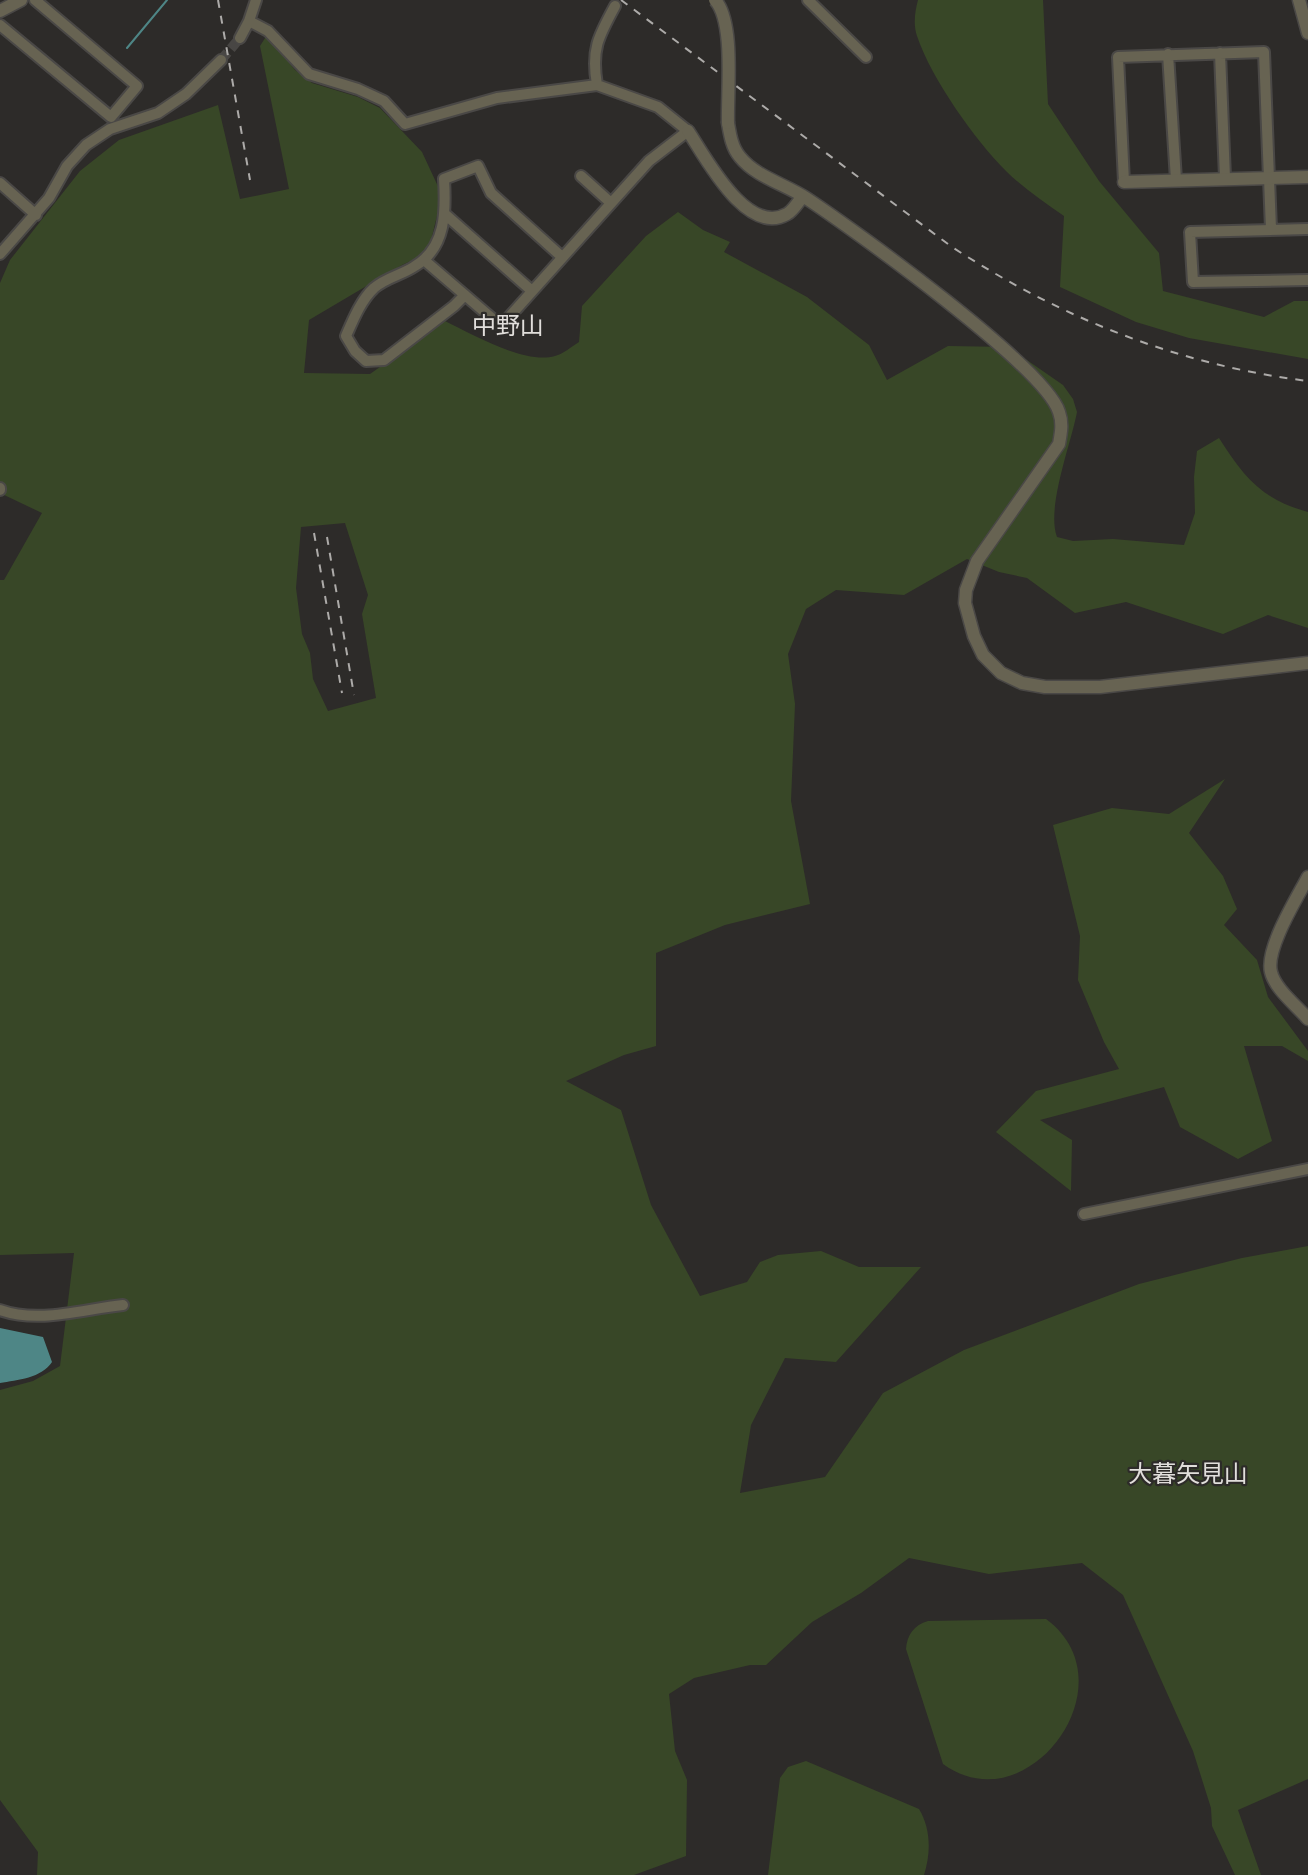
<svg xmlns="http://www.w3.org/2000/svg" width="1308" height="1875" viewBox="0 0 1308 1875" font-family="Georgia,'Noto Sans JP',serif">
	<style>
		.green { fill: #384727; fill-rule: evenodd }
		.water { fill: #4e8686 }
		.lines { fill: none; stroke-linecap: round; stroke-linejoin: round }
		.stream { stroke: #4e8686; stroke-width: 2 }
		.minor-tunnel { stroke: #484644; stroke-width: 10; stroke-dasharray: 10 5; stroke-linecap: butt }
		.minor-casing { stroke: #4a4846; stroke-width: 14 }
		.tertiary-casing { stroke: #4a4846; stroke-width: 15 }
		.minor { stroke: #676352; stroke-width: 10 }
		.tertiary { stroke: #676352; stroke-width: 12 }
		.rail { stroke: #adaba9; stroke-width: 2; stroke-dasharray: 8 8; stroke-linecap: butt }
		.tertiary-bridge-casing { stroke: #4a4846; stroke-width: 15; stroke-linecap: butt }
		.tertiary-bridge { stroke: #676352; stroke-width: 12 }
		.labels { text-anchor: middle; stroke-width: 4.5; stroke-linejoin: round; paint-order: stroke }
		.quarter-label { font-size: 24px; fill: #e1dedb; stroke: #2d2b29 }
	</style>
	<rect width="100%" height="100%" fill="#2d2b29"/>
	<!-- green -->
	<path class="green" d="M918,0h125l5,104 51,77 60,72 4,38 101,26 30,-16h14v58l-119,-21 -53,-16 -76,-35 4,-71c-20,-14 -40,-27 -58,-45 -31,-31 -75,-93 -89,-135 -4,-11 -2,-25 1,-36z
		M267,35l28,35 17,13 46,14 22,11 42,44 20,43 -14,58 -26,12 -93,55 -5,53 66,1 75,-53c27,13 80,44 110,35 8,-2 16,-9 24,-14l3,-36 64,-70 32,-24 25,18 27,12 -6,10 83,45 62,48 18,35 61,-34 60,1 55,38 10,14 4,13c-6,32 -31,96 -20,125l16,4 40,-2 71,6 11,-32 -1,-36 3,-26 22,-13c25,39 42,61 89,74v116l-40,-13 -45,19 -97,-32 -51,11 -48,-35 -28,-6 -32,-13 -63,36 -68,-5 -30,19 -18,45 7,50 -4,97 19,103 -85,21 -69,28v93l-32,9 -58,26 55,29 30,95 49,91 47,-14 13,-20 18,-7 43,-4 38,16h62l-85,95 -51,-4 -34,67 -11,68 85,-16 58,-84 81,-43 175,-66 103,-26 66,-12v533l-70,31 23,65h-26l-23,-49 -1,-18 -18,-57 -70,-156 -41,-32 -93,11 -80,-16 -48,35 -49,29 -46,43h-16l-56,13 -25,16 6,57 12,29 -1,76 -52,19h-597l1,-23 -38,-52v-410l33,-9 27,-15 14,-113 -74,2v-675h4l38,-67 -42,-20v-210l10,-23 70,-89 39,-31 99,-35 22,94 49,-10 -29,-143zM345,523l23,72 -6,19 14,84 -48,13 -15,-32 -3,-26 -8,-19 -6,-46 5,-61z
		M1225,779l-36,54 34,43 14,33 -13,16 33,35 11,37 40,54v10l-26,-15h-38l28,95 -34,18 -58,-32 -16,-40 -124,33 32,20 -1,51 -75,-59 40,-41 83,-22 -15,-27 -26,-62 2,-44 -27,-111 59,-17 57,6z
		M1046,1619c87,64 -18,207 -103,145l-37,-115c1,-14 8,-24 22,-28z
		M806,1761l113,48c12,20 12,44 5,66h-156l12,-97 8,-11z"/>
	<!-- water -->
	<path class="water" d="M0,1328l43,9 9,25c-10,16 -35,18 -52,21z"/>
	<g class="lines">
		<!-- stream -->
		<path class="stream" d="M127,48l40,-48"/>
		<!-- minor-tunnel -->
		<path class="minor-tunnel" d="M221,60l19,-22"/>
		<!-- minor casing -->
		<g class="minor-casing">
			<path id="minor" d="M256,0l-7,21 19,10 41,43 49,15 26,12 21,23 92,-26 100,-13 61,22 30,24 -39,30 -148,165 -77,-66
				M808,0l58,57
				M0,25l111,92 26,-31 -102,-86
				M240,38l9,-17
				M1220,53l5,125
				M1168,54l8,126
				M597,85c-6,-35 1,-48 18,-79
				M581,176l30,27
				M1124,182l-6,-125 146,-5 7,177
				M0,183l36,32
				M446,215l86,76
				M1308,229l-118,3 3,50 115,-2
				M0,254l49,-56 18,-32 19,-21 24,-16 48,-16 28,-19 35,-34
				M465,295l-11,11 -70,54 -18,1 -11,-10 -9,-15c7,-16 15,-36 28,-48 13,-11 28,-13 41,-22 31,-18 31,-55 29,-87l34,-13 13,27 71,64
				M0,488v2
				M1084,1214l224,-45
				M0,1310c39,14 83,-1 123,-5"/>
		</g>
		<!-- tertiary casing -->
		<g class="tertiary-casing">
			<path id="tertiary" d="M1299,0l9,33
				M0,11l21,-11
				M728,123c2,12 4,25 12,34 16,20 45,27 66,41 47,31 239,169 253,214 4,11 2,21 0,32l-82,117 -11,29 -1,13 9,33 9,19 18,18 21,10 23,4h55l208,-24
				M688,131c18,27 59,106 99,83 6,-3 11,-12 16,-18
				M1124,182l184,-5
				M1308,877c-11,21 -43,72 -37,95 4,17 26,34 37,47"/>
		</g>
		<!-- minor -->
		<use href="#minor" class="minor"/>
		<!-- tertiary -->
		<use href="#tertiary" class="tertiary"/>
		<!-- rail -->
		<path class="rail" d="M218,0l32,180
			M621,0l331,247c109,71 226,118 356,134
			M314,533l28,160
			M327,537l27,158"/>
		<!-- tertiary-bridge casing -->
		<g class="tertiary-bridge-casing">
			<path id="tertiary-bridge" d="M715,0c20,22 12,92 13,123"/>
		</g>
		<!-- tertiary-bridge -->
		<use href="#tertiary-bridge" class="tertiary-bridge"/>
	</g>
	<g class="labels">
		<!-- quarter labels -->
		<g class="quarter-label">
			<text x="508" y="334">中野山</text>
			<text x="1188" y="1482">大暮矢見山</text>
		</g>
	</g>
</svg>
